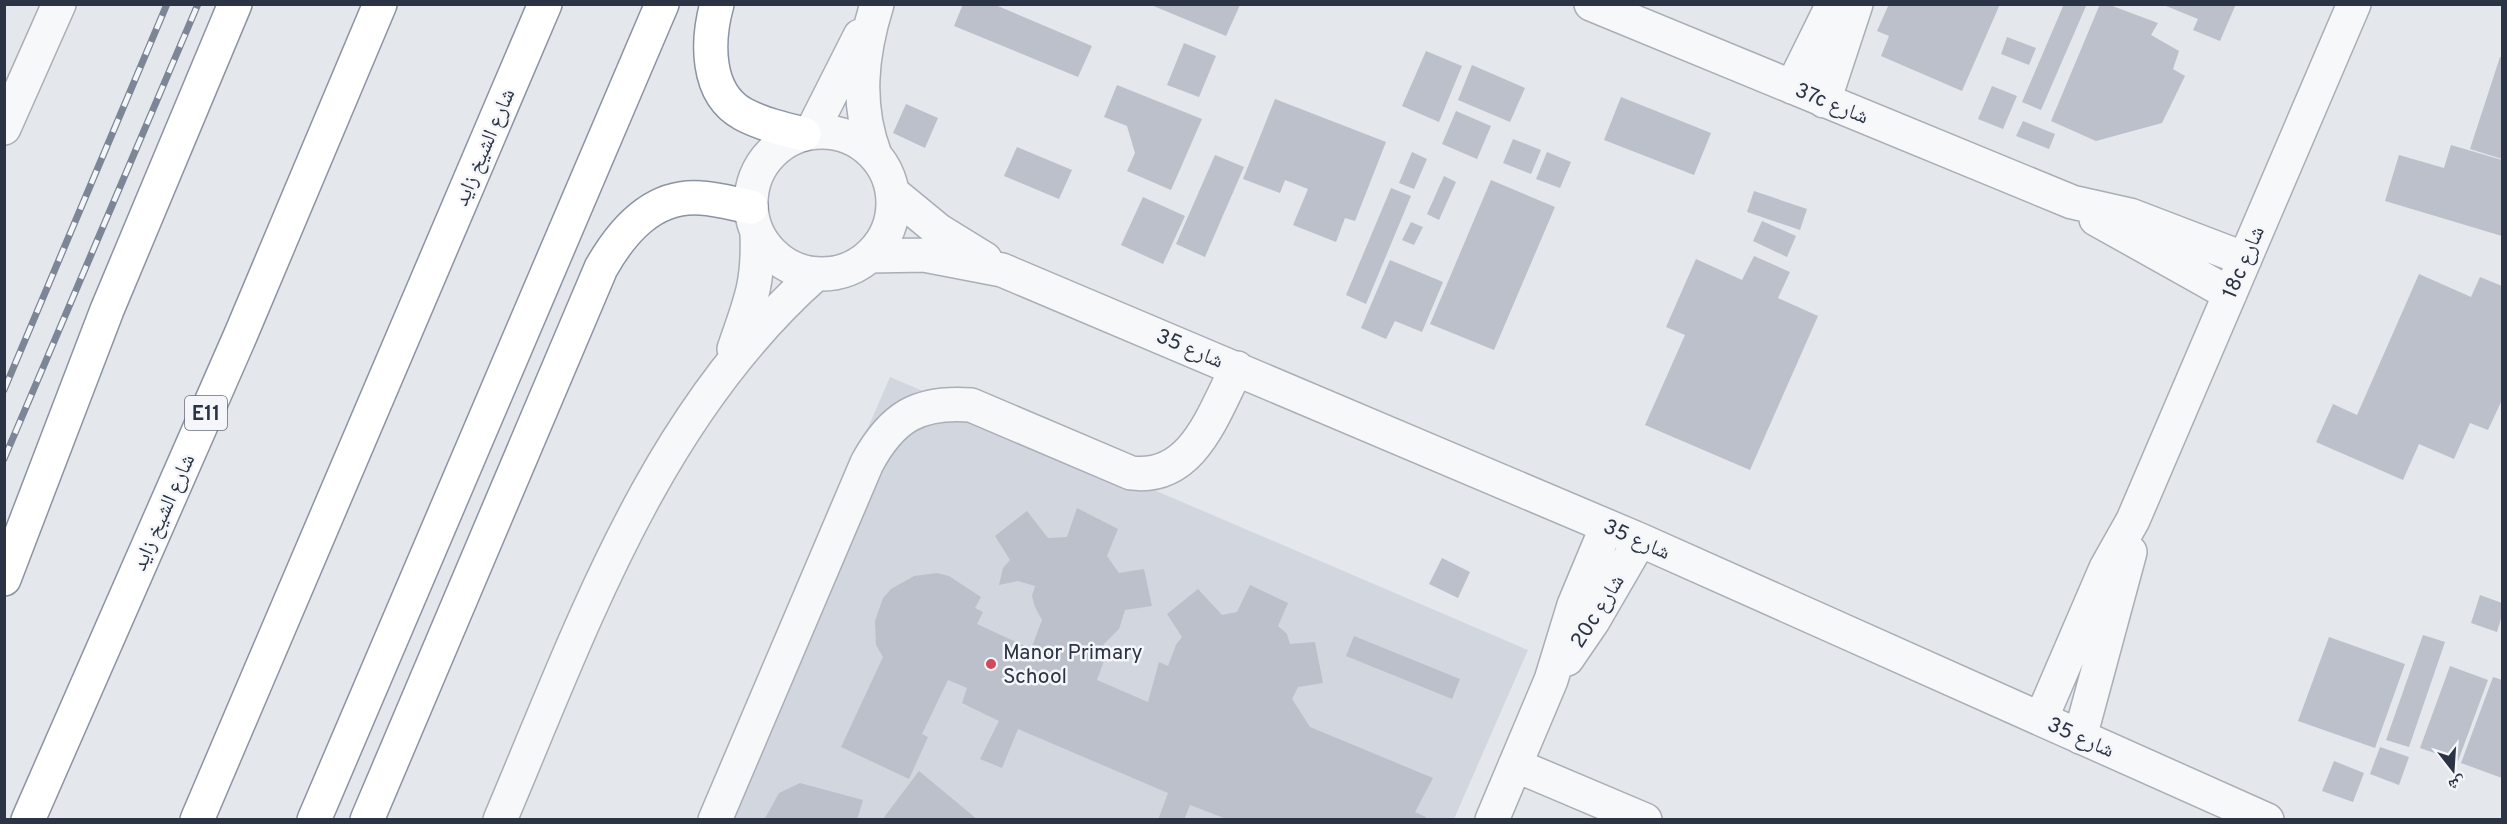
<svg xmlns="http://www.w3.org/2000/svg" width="2507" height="824" viewBox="0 0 2507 824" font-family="Overpass,'Noto Naskh Arabic',sans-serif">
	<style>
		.built { fill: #d2d6de }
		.building { fill: #bbc0ca }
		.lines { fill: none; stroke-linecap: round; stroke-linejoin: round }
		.minor-casing { stroke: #a9aeb7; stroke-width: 36 }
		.highway-casing { stroke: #8b94a3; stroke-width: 36 }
		.minor { stroke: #f7f8fa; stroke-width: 33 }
		.highway { stroke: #fff; stroke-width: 33 }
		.rail-casing { stroke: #7d8696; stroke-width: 7 }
		.rail { stroke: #f4f6f9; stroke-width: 4.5; stroke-dasharray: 14; stroke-linecap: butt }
		.poi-dot { fill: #d1495b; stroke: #f4f6f9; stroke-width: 2 }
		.labels { text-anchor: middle; stroke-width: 5; stroke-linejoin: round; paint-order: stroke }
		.shield { fill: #f4f6f9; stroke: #676e7b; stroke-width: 1.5 }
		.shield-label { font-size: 20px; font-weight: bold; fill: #2b3445 }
		.street-label { font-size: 21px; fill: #2b3445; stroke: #f4f6f9 }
		.poi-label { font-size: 21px; fill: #2b3445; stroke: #f4f6f9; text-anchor: start }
	</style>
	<rect width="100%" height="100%" fill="#e4e7ec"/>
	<!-- built -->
	<path class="built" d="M890,377l638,273 -74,169 -756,1z"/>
	<!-- building -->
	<path class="building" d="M963,4h30l99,42 -14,31 -124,-51z
		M1889,4h111l-38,87 -81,-35 8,-20 -12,-5z
		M2064,4l22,2 -45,104 -19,-8z
		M2100,4h7l51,19 -7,12 28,16 -6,18 12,7 -23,47 -66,18 -45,-20z
		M2167,4h69l-16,37 -27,-11 5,-11 -32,-13z
		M1151,5h89l-14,31z
		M2007,37l29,11 -7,17 -28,-11z
		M1184,43l32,13 -17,41 -32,-12z
		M1426,51l36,15 -23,56 -37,-16z
		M2500,57h2v102l-32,-10z
		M1472,65l53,23 -15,34 -52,-22z
		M1117,85l85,34 -31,71 -44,-19 8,-18 -8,-27 -23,-9z
		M1992,86l25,10 -14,33 -25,-10z
		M1621,97l90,36 -17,42 -90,-35z
		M1275,99l111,43 -31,79 -10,-3 -9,24 -43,-17 15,-36 -23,-9 -5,13 -37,-14z
		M906,104l32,14 -13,30 -32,-15z
		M1456,111l35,15 -14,33 -35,-15z
		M2023,121l32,13 -6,15 -33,-13z
		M1513,139l28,11 -10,24 -28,-11z
		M2451,145l51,15v76l-117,-35 14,-46 45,13z
		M1017,147l55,23 -13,29 -55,-23z
		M1412,152l15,7 -13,30 -15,-6z
		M1547,152l24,10 -11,26 -24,-9z
		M1215,155l29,12 -39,90 -29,-13z
		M1444,176l12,6 -17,38 -12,-6z
		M1491,180l64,27 -61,143 -64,-26z
		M1391,188l20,8 -45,108 -20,-9z
		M1754,191l53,18 -7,21 -53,-18z
		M1143,197l42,19 -22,48 -42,-19z
		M1762,221l34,15 -9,21 -34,-16z
		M1411,222l12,5 -9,18 -12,-5z
		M1754,256l36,16 -12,26 40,18 -68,154 -105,-45 40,-90 -19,-8 30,-68 46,21z
		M1390,260l53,22 -21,50 -27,-11 -9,18 -25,-11z
		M2419,274l52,23 9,-20 22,9v114l-14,30 -18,-7 -16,36 -35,-15 -16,36 -87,-38 17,-38 24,11z
		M1077,508l41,21 -11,27 12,17 25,-4 8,37 -27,4 -6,19 -18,18 3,14 -7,19 51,22 11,-40 9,4 8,-21 6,-8 -15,-23 31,-25 24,26 15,-3 13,-27 38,18 -10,23 9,8 3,10 25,-2 8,41 -25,4 -6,12 18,28 123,51 -18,34 11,5 -1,3h-196l-39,-15 -6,15h-26l10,-27 -150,-64 -16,39 -22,-9 19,-38 -37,-18 5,-15 -19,-8 -26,54 6,3 -19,42 -68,-32 42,-90 -7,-12 -1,-24 8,-23 8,-9 23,-13 23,-3 12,3 32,21 -6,11 8,4 -6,12 54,25 11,-29 -7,-13 -3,-11 3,-10 -17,-5 -19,4 4,-17 7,-8 -15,-24 32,-25 21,27 19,-1z
		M1442,558l28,14 -12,26 -29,-14z
		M2480,595l22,8v12l-5,17 -26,-9z
		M2423,635l22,7 -36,105 -23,-7z
		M1354,636l106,43 -8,20 -106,-43z
		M2329,637l76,27 -30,84 -77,-27z
		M2450,666l38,14 -30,81 -38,-13z
		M2493,677l9,3v98l-41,-15z
		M2380,747l29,10 -10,28 -29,-11z
		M2334,761l30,12 -11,29 -31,-11z
		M919,771l59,49h-96z
		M800,783l63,17 -6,20h-93l15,-27z"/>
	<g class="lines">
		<!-- minor casing -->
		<g class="minor-casing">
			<path id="minor" d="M1591,4l481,198 58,13 115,44
				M1792,87l41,-83
				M1824,101l32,-97
				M4,128l55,-124
				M751 203a71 71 0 1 1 142 0a71 71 0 1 1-142 0Z
				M811,133l49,-97
				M875,155c-19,-50 -14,-100 2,-151
				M893,193l45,37 47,29
				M2096,219l134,75
				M870,256l54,-1 78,15 638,270 627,280
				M734,349c16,-47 25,-64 23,-116
				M1567,659l26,-38 47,-81
				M2041,719l65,-151 27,-48 221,-516
				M2080,737l50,-185
				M1515,765l130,55
				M500,820c82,-193 154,-403 316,-546
				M715,820l152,-357c25,-46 51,-62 104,-58l160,68c62,8 82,-59 106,-105
				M1492,820l59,-140 23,-75 33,-79"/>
		</g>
		<!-- highway casing -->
		<g class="highway-casing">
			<path id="highway" d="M717,4c-10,36 -12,89 26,110 19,10 40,15 61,20
				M4,579l103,-269 128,-306
				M28,820l213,-486 139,-330
				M197,820l348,-816
				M314,820l348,-816
				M367,820l234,-552c21,-37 52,-74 100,-70 17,1 34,6 50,9"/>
		</g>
		<!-- minor -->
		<use href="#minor" class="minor"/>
		<!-- highway -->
		<use href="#highway" class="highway"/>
		<!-- rail casing -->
		<g class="rail-casing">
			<path id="rail" d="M4,390l163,-386
				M4,459l194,-455"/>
		</g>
		<!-- rail -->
		<use href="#rail" class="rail"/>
	</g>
	<!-- markers -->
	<circle class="poi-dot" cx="991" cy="664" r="6"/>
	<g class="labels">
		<!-- shield labels -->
		<rect class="shield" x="185" y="396" width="42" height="34" rx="4.5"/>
		<g class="shield-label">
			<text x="206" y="420">E11</text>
		</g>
		<!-- street labels -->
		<g class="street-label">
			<text transform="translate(1832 103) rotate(22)" y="7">37c شارع</text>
			<text transform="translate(484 147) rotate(-67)" y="7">شارع الشيخ زايد</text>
			<text transform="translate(2243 262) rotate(-67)" y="7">18c شارع</text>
			<text transform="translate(1190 348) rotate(23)" y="7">شارع 35</text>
			<text transform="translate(163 512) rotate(-66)" y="7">شارع الشيخ زايد</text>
			<text transform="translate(1637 539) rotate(24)" y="7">شارع 35</text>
			<text transform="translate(1597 611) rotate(-58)" y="7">20c شارع</text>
			<text transform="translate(2081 737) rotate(24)" y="7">شارع 35</text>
		</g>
		<!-- poi labels -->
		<g class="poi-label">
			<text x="1003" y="659">Manor Primary<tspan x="1003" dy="24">School</tspan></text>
		</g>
	</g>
	<!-- border -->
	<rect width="2507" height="824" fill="none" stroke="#2b3445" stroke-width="12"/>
	<!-- north arrow -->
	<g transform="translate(2453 770) rotate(163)" stroke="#f4f6f9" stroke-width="4.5" paint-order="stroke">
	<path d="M0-4.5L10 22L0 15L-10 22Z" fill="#2b3445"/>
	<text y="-9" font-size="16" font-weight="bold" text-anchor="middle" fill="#2b3445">ش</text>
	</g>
</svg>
